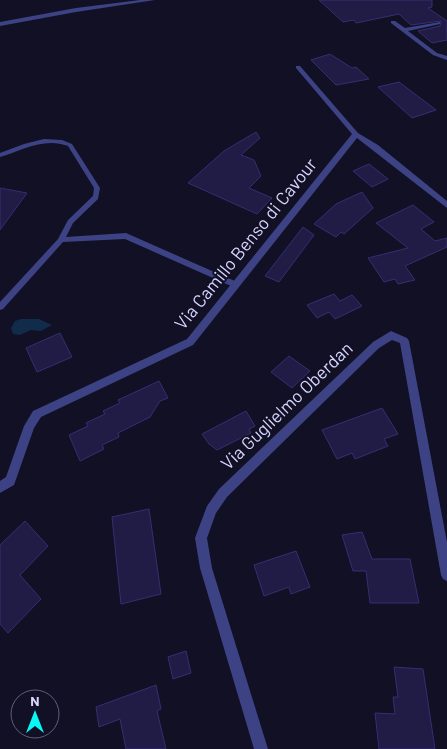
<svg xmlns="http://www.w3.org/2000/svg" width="447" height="749" viewBox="0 0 447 749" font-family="Barlow,sans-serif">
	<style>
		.water { fill: #102c4a }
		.building { fill: #201c46; stroke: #342f71 }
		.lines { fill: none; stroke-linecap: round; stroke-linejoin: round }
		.lane { fill: #3c4283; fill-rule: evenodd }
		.street { fill: #3c4283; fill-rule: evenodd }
		.labels { text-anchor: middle; stroke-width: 4; stroke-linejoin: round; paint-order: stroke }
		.street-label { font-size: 18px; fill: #d5d5fe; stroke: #111025 }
	</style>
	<rect width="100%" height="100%" fill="#111025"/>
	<!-- water -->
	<path class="water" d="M21,319h18l13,6 -11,6 -10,-1 -11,5 -7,-1 -2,-6 4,-7z"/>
	<!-- building -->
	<path class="building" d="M319,0h113v7l-4,1 19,13v19l-15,3 -14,-12 22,-5 1,-5 -30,4 -12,-11 -43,9 -2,-3 -11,2z
		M330,54l22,14 4,-1 13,12 -33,6 -25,-25z
		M399,82l37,28 -24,8 -34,-31z
		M256,132l4,6 -19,17 13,5 7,16 -12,12 23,10 -15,16 -69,-31 36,-32z
		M369,164l19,15 -16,8 -19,-16z
		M0,188l27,5 -27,37z
		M362,192l11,16 -29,26 -3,-2 -5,5 -22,-13 22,-20z
		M413,205l21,17 -13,7 14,12 12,-3v9l-42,19 10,14 -17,4 -3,-5 -11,3 -16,-24 40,-10 -32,-25z
		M303,227l11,8 -35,47 -14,-6z
		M334,294l6,7 12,-6 10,11 -27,13 -6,-7 -12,6 -10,-13z
		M60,333l12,24 -35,15 -11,-24z
		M289,356l21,15 -18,17 -21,-16z
		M159,381l9,17 -8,3 -10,16 -32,16 1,4 -17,8 2,4 -24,12 -11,-26 19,-9 -2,-3 19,-9 -2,-3 17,-8 -2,-3z
		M382,408l16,26 -14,5 4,7 -33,13 -3,-6 -15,6 -15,-29z
		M246,411l9,15 -6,3 2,4 -34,17 -8,-6 -7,-10z
		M149,509l12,85 -40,10 -9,-87z
		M25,521l23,25 -28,29 21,24 -33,34 -8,-9v-79z
		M362,532l10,27h38l9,44h-49l-4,-32h-13l-11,-36z
		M296,551l14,36 -19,7 -2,-7 -25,9 -10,-31z
		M186,651l5,22 -18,6 -5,-22z
		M394,667l29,2 12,80h-56l-4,-36 20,1 -2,-17h5z
		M156,685l5,24 -4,2 9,38h-40l-6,-30 -21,8 -3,-20z"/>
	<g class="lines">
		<!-- lane -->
		<path class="lane" d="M44,139l18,1 10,4 28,44 -2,11 -25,24 -7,14 60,-4 111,49 1,2 -1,2h-6l-106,-47 -62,3 -60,67 -3,1v-8l58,-63 10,-19 25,-24 1,-8 -26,-42c-24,-9 -45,4 -68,11v-4l24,-9z"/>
		<!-- street -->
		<path class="street" d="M140,0h15l-79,12 -76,14v-4l76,-14z
			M391,21h4l10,7 35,-6v2l-32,7 29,22 10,3v4l-14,-5 -42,-32z
			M296,66h4l58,67 20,12 69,56v7l-90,-70 -164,207 -152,72 -7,11 -20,57 -14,8v-12l6,-4 18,-51 9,-15 154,-72 165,-205 -56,-66z
			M391,331l16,7 2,3 38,201v39l-4,-2 -2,-4 -41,-232 -8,-3 -13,8 -152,149 -11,16 -9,25 5,30 56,181h-14l-54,-181 -5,-30 12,-32 12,-17 154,-147z"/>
	</g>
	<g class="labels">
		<!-- street labels -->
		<g class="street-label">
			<text transform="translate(246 244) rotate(-51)" y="6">Via Camillo Benso di Cavour</text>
			<text transform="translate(287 406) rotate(-44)" y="6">Via Guglielmo Oberdan</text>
		</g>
	</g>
	<!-- north arrow -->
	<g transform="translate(35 714)"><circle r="24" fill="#111025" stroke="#5f5f7c"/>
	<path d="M0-4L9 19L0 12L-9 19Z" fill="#07f8f4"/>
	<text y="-8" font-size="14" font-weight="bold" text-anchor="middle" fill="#d5d5fe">N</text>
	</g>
</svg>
